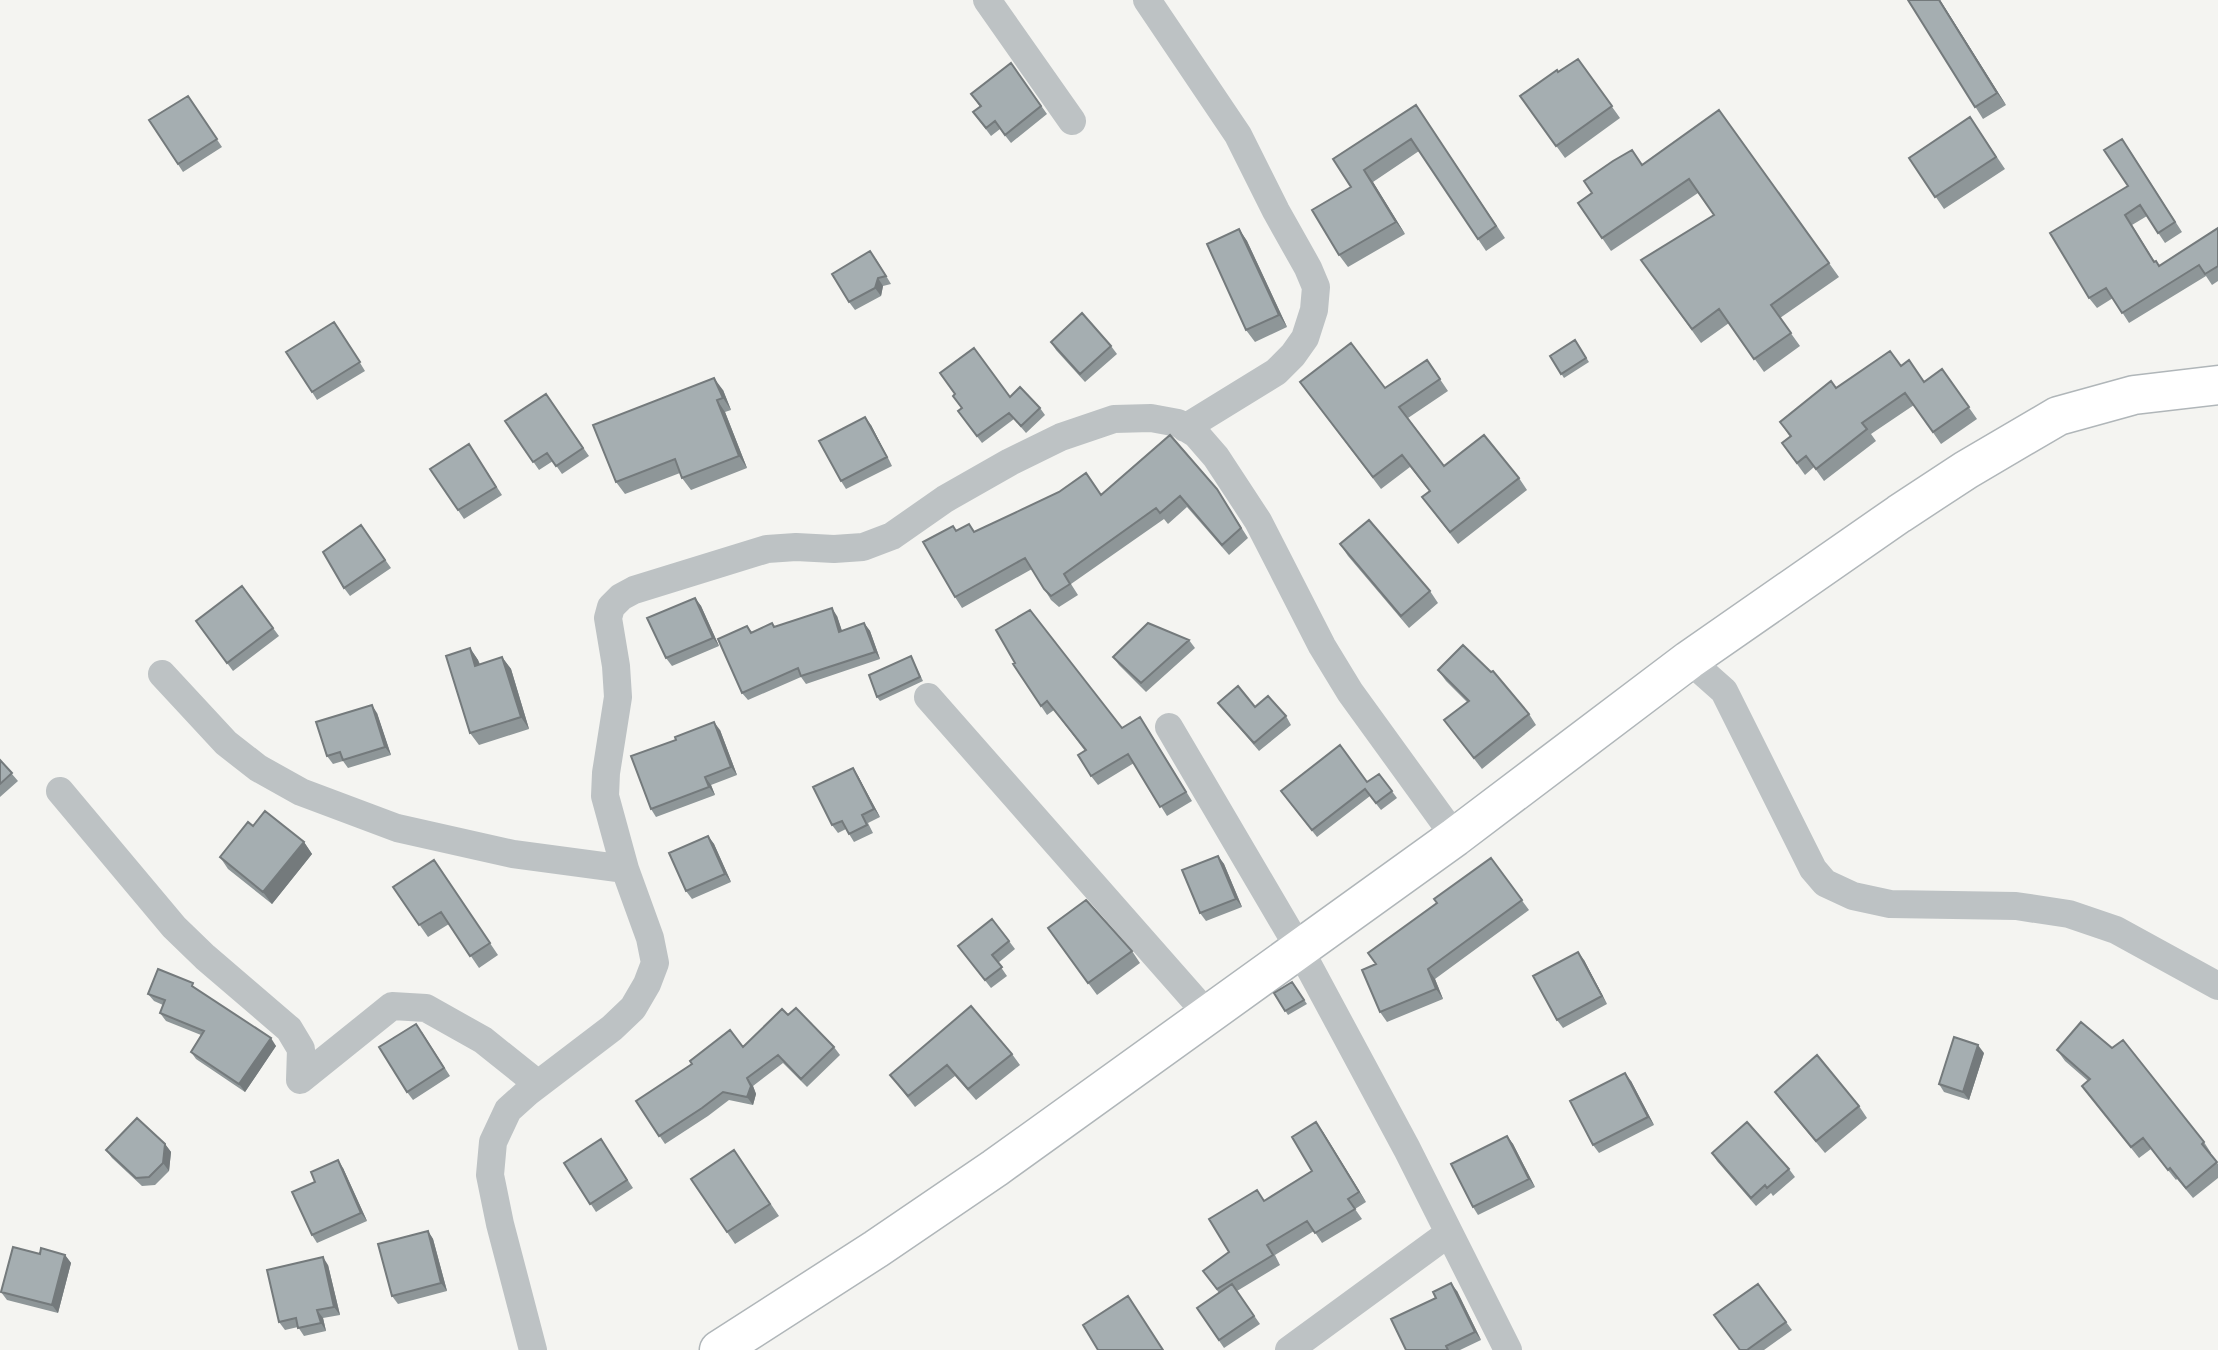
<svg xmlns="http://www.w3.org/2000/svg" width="2218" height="1350" viewBox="0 0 2218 1350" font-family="Signika,sans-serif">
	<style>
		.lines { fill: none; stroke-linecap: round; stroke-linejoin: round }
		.secondary-casing { stroke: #b0b6b9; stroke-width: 41 }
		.street { stroke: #bdc2c4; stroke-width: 28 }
		.secondary { stroke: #fff; stroke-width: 38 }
		.wall { fill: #8e9698 }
		.shaded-wall { fill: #747a7c }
		.building { fill: #a5aeb1; stroke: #747a7c; stroke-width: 2 }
	</style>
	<rect width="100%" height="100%" fill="#f4f4f1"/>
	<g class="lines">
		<!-- secondary casing -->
		<g class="secondary-casing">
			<path id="secondary" d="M719,1350l157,-101 119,-81 460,-331 234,-177 210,-146 67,-44 92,-54 76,-21 84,-10"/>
		</g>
		<!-- street -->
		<path class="street" d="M987,0l85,121
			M1147,0l91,135 38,76 32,57 8,19 -2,23 -9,28 -12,17 -17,17 -91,56
			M1689,660l35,31 89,178 12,14 28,13 37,8 126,2 53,8 47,16 102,56
			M162,674l64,69 32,25 43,24 96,36 116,26 112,15
			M928,697l280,318
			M1169,727l131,223 107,199 101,201
			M60,791l114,136 31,30 84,72 12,20 -1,31 92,-74 34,2 57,32 55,44
			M533,1350l-33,-126 -10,-49 3,-33 15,-32 20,-18 84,-64 21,-20 14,-24 8,-21 -5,-25 -25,-69 -20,-73 1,-23 12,-76 -2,-31 -8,-48 3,-11 10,-10 13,-7 133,-41 29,-2 38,2 29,-2 29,-11 53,-37 65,-37 51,-25 53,-18 37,-1 27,5 18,11 20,23 42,64 64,125 28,46 105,145
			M1289,1350l160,-117"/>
		<!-- secondary -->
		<use href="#secondary" class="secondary"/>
	</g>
	<!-- wall -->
	<path class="wall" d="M1908,0h32l66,105 -23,14z
		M1578,59l42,59 -55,40 -45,-62 38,-24z
		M1011,63l36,51 -36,29 -11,-14 -9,7 -18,-24 7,-5 -9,-13z
		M188,96l34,51 -39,25 -34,-52z
		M1416,105l89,133 -19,13 -67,-100 -46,31 32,52 -57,33 -9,-12 12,-68z
		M1719,110l120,167 -59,41 20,28 -36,26 -35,-49 -28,20 -60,-83 73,-45 -16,-22 -87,58 -33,-48 64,-38z
		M1970,117l35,52 -61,40 -35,-51z
		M2129,149l53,83 -17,11 -18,-27 -15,9 23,37 5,4 58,-38v53l-6,4 -6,-9 -77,47 -16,-25 -16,10 -8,-10 39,-112z
		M1239,229l8,12 40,86 -32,15 -9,-12z
		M876,259l15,25 -8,2 -2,10 -26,14 -6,-8z
		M340,330l25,41 -48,29 -5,-8z
		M1575,340l14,22 -25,16 -14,-22z
		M1051,342l60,4 6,8 -32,28 -29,-32z
		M1427,360l21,31 -40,27 36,48 75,12 8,12 -69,54 -36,-47 7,-6 -19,-24 -29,22 -81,-107 85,6z
		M1901,366l23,16 18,-13 35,50 -36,25 -27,-39 -43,29 5,7 -52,40 -10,-14 -9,8 -23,-32 8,-6 -10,-15 56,-34z
		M723,390l8,20 -6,2 22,56 -56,22 -9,-12 -2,-5 -55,21 -9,-12z
		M546,394l43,62 -27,18 -9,-13 -14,9 -34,-49z
		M953,396l57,1 30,11 5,7 -19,18 -12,-14 -32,24 -24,-32 3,-3z
		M871,425l21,41 -46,23 -5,-8z
		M469,444l33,51 -38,24 -34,-50z
		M1217,489l31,49 -19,17 -42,-48 -19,17 -4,-5 -93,65 7,11 -19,12 -8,-7 -19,-31 -70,39 -7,-11 14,-73 6,8 126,-37z
		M361,525l30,43 -41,28 -6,-8z
		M1340,544l90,47 8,12 -29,25 -61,-72z
		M242,586l37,50 -46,35 -37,-50z
		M695,598l6,8 18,40 -47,20 -6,-8z
		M837,616l5,15 22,-8 6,8 10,28 -74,25 -5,-7 -53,23 -6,-7 5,-67 5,6 20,-9 3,4z
		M1189,640l6,8 -49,44 -27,-27 -6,-8z
		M470,648l8,12 2,4 22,-7 9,12 18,60 -50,16 -9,-12z
		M911,656l12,25 -43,20 -3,-4z
		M1013,664l109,64 24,-2 46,75 -25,15 -33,-53 -36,22 -7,-9 -6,-25 -31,-41 -7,5z
		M1438,670l91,44 7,11 -54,44 -38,-49 23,-18 -21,-21z
		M1218,703l37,4 31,9 5,9 -32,26z
		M377,713l14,42 -43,13 -5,-7 -10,3 -6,-8z
		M720,730l17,45 -26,10 4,10 -59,22 -5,-8z
		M0,760l18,21 -18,16z
		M853,768l5,8 22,41 -12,6 5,10 -19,9 -8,-13 -8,4 -6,-8z
		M1379,774l18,24 -16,12 -11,-14 -53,41 -31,-39 81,-16z
		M253,826l51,16 8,12 -40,50 -44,-35 -8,-12z
		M708,836l6,8 17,38 -39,17 -6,-8z
		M1218,856l6,8 18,43 -36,14 -6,-8z
		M1491,858l38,52 -94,69 8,20 -56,23 -7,-10 -4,-48 61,-61z
		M434,860l64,95 -19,13 -30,-44 -21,13 -35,-50z
		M1048,928l84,23 8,12 -43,32z
		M1009,941l6,8 -17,14 9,13 -16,12 -33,-42z
		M1584,960l23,44 -44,24 -6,-8z
		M1292,982l15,22 -19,11 -14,-22z
		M199,991l77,55 -31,46 -49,-33 -5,-7 10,-17 -35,-14 -6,-8 3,-8 -9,-4 -6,-7z
		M788,1015l46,32 6,8 -33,32 -24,-24 -30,23 3,8 -3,11 -24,-5 -21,16 -43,28 -29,-43 107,-54z
		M422,1032l28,44 -37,24 -6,-8z
		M2057,1050l147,92 7,11 -1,1 8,10v14l-25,20 -16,-19 -1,1 -25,-31 -12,9 -57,-72 6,-5 -23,-20z
		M1984,1053l-15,47 -25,-8 -5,-8z
		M1012,1054l8,11 -44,35 -21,-24 -40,31 -25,-32z
		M1631,1081l23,44 -55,28 -6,-8z
		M1775,1092l84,14 8,12 -42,35 -41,-49z
		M1323,1132l43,70 -11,7 7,10 -40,24 -8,-12 -39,24 5,10 -43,26 23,33 -36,24 -27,-40 22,-15 -16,-22 26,-19 83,-81z
		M1507,1136l6,8 22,43 -57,28 -5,-8z
		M601,1139l32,49 -37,24 -32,-49z
		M165,1144l6,8 -2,19 -14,14 -13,1 -30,-28 -6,-8z
		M734,1150l45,66 -44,28 -44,-65z
		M1712,1153l77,16 6,8 -22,19 -2,-3 -15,13 -39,-45z
		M343,1168l24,53 -50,22 -5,-8 3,-53z
		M428,1231l5,8 14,52 -49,13 -6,-8z
		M40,1254l25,1 6,8 -13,50 -51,-13 -6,-8z
		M328,1265l12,50 -17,3 3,13 -22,5 -6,-9 -13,3 -6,-8z
		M1758,1284l34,46 -28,20h-24z
		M1457,1291l24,49 -21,10h-54z"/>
	<!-- shaded-wall -->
	<path class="shaded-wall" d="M1939,0h1l66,105 -9,-12z
		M1364,170l9,12 32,52 -9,-12z
		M1239,229l8,12 40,86 -8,-12z
		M878,278l5,8 -2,10 -6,-8z
		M714,378l9,12 8,20 -8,-12z
		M717,400l8,12 22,56 -8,-12z
		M865,417l6,8 21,41 -5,-9z
		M695,598l6,8 18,40 -6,-8z
		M832,608l5,8 8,24 -6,-8z
		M864,623l6,8 10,28 -5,-7z
		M470,648l8,12 6,18 -9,-12z
		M502,657l9,12 18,60 -8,-12z
		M372,705l5,8 14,42 -6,-8z
		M714,722l6,8 17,45 -6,-8z
		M853,768l5,8 22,41 -6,-8z
		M705,777l6,8 4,10 -6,-8z
		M708,836l6,8 17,38 -6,-8z
		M304,842l8,12 -40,50 -9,-12z
		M1218,856l6,8 18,43 -6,-8z
		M1578,952l6,8 23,44 -5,-8z
		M1428,969l7,10 8,20 -7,-10z
		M271,1038l5,8 -31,46 -6,-8z
		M1978,1045l6,8 -15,47 -6,-8z
		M1625,1073l6,8 23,44 -6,-8z
		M747,1078l6,8 3,8 -3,11 -6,-8z
		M1316,1122l7,10 43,70 -7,-10z
		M1507,1136l6,8 22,43 -6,-8z
		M165,1144l6,8 -2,19 -6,-8z
		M338,1160l5,8 24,53 -6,-8z
		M428,1231l5,8 14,52 -6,-8z
		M65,1255l6,8 -13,50 -6,-8z
		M323,1257l5,8 12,50 -6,-8z
		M1451,1283l6,8 24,49 -6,-8z
		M317,1310l6,8 3,13 -5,-8z"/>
	<!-- building -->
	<path class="building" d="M1908,0h31l58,93 -22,14z
		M1578,59l34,47 -56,40 -36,-50 37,-26 1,2z
		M1011,63l30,43 -36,29 -10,-14 -9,7 -13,-16 8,-6 -10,-12z
		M188,96l29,43 -39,25 -29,-44z
		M1416,105l80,121 -18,13 -67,-100 -47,31 32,52 -57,33 -27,-45 39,-23 -18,-28z
		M1719,110l110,153 -58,42 20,28 -37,26 -35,-50 -27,20 -51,-69 73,-45 -25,-36 -87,59 -24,-35 14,-10 -8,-12 29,-20 19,-11 10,15z
		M1970,117l26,40 -61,40 -26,-39z
		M2122,139l53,83 -17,11 -18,-28 -15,10 29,47 2,-1 3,5 59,-38v38l-13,8 -6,-9 -77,48 -16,-25 -17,10 -39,-65 78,-47 -24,-36z
		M1239,229l40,86 -33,15 -39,-86z
		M870,251l16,25 -8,2 -3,10 -26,14 -17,-28z
		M1082,313l29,33 -31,28 -29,-32z
		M334,322l26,40 -48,30 -26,-40z
		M1575,340l11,18 -25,16 -11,-18z
		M1351,343l34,45 42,-28 13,19 -41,28 45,59 40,-31 35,43 -69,54 -28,-35 8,-6 -28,-36 -29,22 -73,-95z
		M974,348l36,49 10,-10 20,21 -19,18 -12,-13 -32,23 -19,-25 4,-3 -9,-12 2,-2 -15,-21z
		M1890,351l11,15 8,-6 15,22 18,-13 27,38 -36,25 -28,-39 -43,30 5,6 -51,40 -10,-13 -9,7 -15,-20 9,-7 -11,-14 51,-41 5,7z
		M714,378l9,20 -6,2 22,56 -57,22 -7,-19 -59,23 -23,-57z
		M546,394l37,54 -27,18 -9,-13 -14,9 -28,-41z
		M865,417l22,40 -46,24 -22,-40z
		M1170,435l47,54 24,39 -19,17 -42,-49 -20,17 -4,-5 -92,66 6,10 -19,12 -7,-7 -19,-31 -70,39 -32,-55 30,-16 3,5 13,-7 5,8 85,-40 27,-19 15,22z
		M469,444l27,43 -38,23 -28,-41z
		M1369,520l61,71 -29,25 -61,-72z
		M361,525l24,35 -41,28 -21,-36z
		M242,586l31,42 -46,35 -31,-42z
		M695,598l18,40 -47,20 -19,-40z
		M832,608l7,24 25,-9 11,29 -74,24 -3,-8 -56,25 -24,-54 29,-13 4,7 21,-10 2,4z
		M1030,610l92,118 18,-11 46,75 -26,15 -32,-53 -37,22 -13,-21 8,-5 -39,-49 -6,5 -28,-42 2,-1 -19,-33z
		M1148,623l41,17 -48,43 -28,-26z
		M1463,645l28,27 2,-1 36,43 -55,44 -30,-38 25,-19 -31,-31z
		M470,648l5,18 27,-9 19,60 -51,16 -24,-77z
		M911,656l9,21 -43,20 -8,-22z
		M1238,686l17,21 13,-11 18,20 -32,27 -36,-40z
		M372,705l13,42 -42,13 -3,-8 -13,4 -11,-34z
		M714,722l17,45 -26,10 4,10 -58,22 -20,-53 45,-16 -1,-3z
		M1340,745l27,37 12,-8 13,17 -16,12 -11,-14 -53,41 -31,-39z
		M0,760l12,13 -12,11z
		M853,768l21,41 -12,6 5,10 -18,9 -7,-13 -10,4 -19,-38z
		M265,811l39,31 -41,50 -43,-35 28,-35 5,4z
		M708,836l17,38 -39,17 -17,-38z
		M1218,856l18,43 -36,14 -18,-43z
		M1491,858l31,42 -94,69 8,20 -56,23 -18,-42 14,-6 -8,-11 69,-50 -3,-4z
		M434,860l56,83 -20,13 -29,-44 -22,13 -26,-38z
		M1086,900l46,51 -44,32 -40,-55z
		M992,919l17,22 -17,14 10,12 -17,13 -27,-34z
		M1578,952l24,44 -45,24 -24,-44z
		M158,969l35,14 -1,3 79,52 -32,46 -48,-32 13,-21 -44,-18 5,-13 -17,-6z
		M1292,982l12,18 -19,11 -11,-18z
		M971,1006l41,48 -44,35 -21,-24 -39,31 -18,-21z
		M796,1008l38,39 -33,32 -23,-24 -31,23 4,8 -4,11 -24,-5 -21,16 -43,28 -23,-35 56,-37 -2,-3 40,-31 13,17 39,-38 6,6z
		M2081,1022l31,26 11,-8 81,102 -2,2 15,18 -31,26 -16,-20 -2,2 -25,-32 -12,9 -49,-61 8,-7 -33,-29z
		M416,1024l28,44 -37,24 -28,-45z
		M1954,1037l24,8 -15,47 -24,-8z
		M1817,1055l42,51 -43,35 -41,-49z
		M1625,1073l23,44 -55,28 -23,-44z
		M137,1118l28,26 -2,19 -14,14 -13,1 -30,-28z
		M1316,1122l43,70 -11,7 7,10 -40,24 -8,-12 -40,24 6,10 -56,34 -14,-18 26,-19 -20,-33 48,-29 7,11 48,-30 -20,-34z
		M1747,1122l42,47 -22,19 -2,-3 -14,13 -39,-45z
		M1507,1136l22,43 -56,28 -22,-43z
		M601,1139l26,41 -37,24 -26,-41z
		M734,1150l36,54 -43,28 -36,-53z
		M338,1160l23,53 -49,22 -20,-43 23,-10 -4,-10z
		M428,1231l13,52 -49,13 -14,-52z
		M13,1247l27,7 1,-6 24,7 -13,50 -51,-13z
		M323,1257l11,50 -17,3 4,13 -23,5 -2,-10 -17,4 -12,-52z
		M1451,1283l24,49 -29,14 2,4h-42l-15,-31 45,-21 -3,-6z
		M1232,1284l22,32 -35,24 -22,-32z
		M1758,1284l28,38 -39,28h-7l-26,-35z
		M1128,1296l35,54h-65l-15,-25z"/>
</svg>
